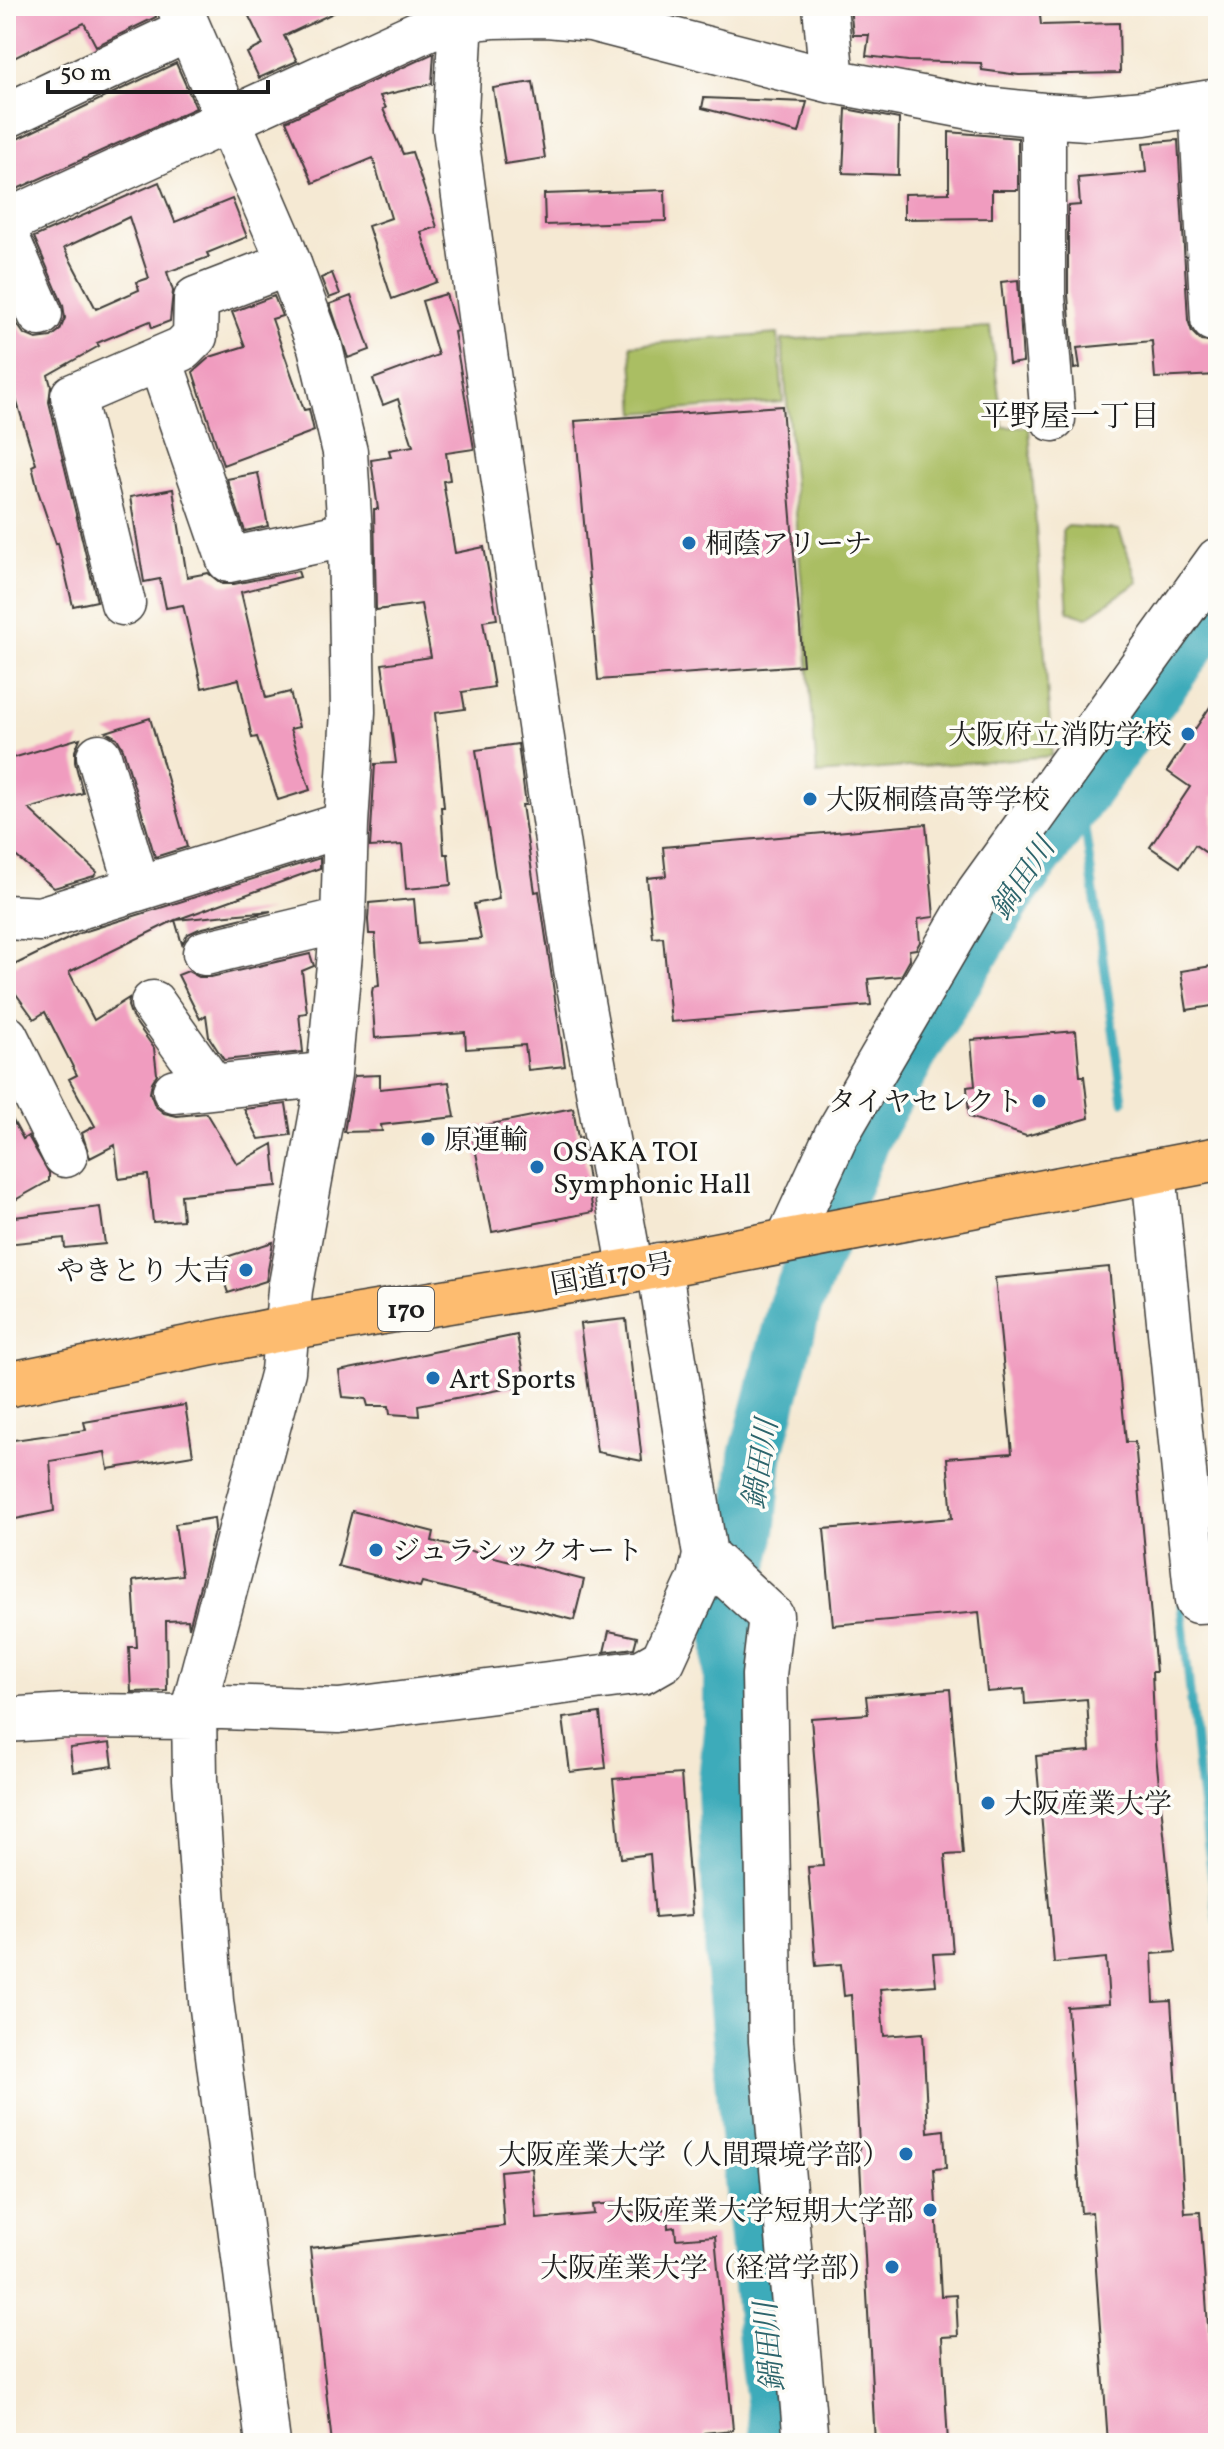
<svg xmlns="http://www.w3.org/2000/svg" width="1224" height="2449" viewBox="0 0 1224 2449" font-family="Vollkorn,'Noto Serif JP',serif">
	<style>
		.green { fill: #aabe63; stroke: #636d40; stroke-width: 2 }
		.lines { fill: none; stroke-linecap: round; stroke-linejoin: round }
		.stream { stroke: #3cabba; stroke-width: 9 }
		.river { stroke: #3cabba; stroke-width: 54 }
		.building { fill: #f09cbf; fill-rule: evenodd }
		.minor-casing { stroke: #3d3b37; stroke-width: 47 }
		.highway-casing { stroke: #3d3b37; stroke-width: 47 }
		.minor { stroke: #fff; stroke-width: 44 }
		.highway { stroke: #fdbc6f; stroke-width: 44 }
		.poi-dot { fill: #1f6fb2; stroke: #fdfcf7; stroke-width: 3 }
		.labels { text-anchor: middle; stroke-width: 7; stroke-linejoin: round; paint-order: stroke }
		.shield { fill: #fdfcf7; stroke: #605f5e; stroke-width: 2 }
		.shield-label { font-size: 26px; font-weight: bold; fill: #1c1c1c }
		.poi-label { font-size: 28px; fill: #1c1c1c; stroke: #fdfcf7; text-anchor: start }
		.street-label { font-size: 28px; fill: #1c1c1c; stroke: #fdfcf7 }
		.neighbourhood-label { font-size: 30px; fill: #1c1c1c; stroke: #fdfcf7 }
		.water-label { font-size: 30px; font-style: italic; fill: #2c646b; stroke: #fdfcf7 }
	</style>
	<rect width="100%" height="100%" fill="#fdfcf7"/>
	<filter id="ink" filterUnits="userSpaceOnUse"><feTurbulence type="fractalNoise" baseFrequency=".0125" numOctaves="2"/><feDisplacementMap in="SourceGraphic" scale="16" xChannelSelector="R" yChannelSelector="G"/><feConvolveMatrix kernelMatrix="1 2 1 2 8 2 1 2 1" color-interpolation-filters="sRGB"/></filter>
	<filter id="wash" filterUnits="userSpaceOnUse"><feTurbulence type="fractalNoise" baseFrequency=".006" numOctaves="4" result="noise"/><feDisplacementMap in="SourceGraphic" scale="32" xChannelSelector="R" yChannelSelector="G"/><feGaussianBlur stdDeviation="1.8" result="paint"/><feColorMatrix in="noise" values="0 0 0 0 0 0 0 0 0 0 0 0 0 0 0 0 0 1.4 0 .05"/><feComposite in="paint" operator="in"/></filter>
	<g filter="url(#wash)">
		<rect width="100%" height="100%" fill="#f5e9d3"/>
		<!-- green -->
		<path class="green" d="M990,327l13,100h26l23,329 -235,18 -35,-434z
			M778,334l5,68 -147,11 -5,-68z
			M1068,526l51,4 19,52 -51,35 -19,-6 -6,-80z"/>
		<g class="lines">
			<!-- stream -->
			<path class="stream" d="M1080,792l43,309
				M1181,1605l17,164 20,154"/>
			<!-- river -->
			<path class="river" d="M778,2443l-11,-79 -35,-402 -8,-172 6,-59v-103l20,-104 6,-68 39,-150 68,-168 54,-96 93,-150 208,-287"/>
		</g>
		<g id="blocks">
			<!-- building -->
			<path class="building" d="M6,6h148l2,11 -60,29 -12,-23 -78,39z
				M244,6h104l-64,30 13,25 -38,17 -12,-25 16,-8z
				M850,6h189l2,19 78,-2 1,50 -101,2 -37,-5 -1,-7 -73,-2 -42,-5 3,-21h-16z
				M434,53l-2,31 -52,12 6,12 -3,1 20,45 9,-2 25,75 -16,5 16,50 -45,17 -24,-73 23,-8 -18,-60 -60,25 -27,-62z
				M176,63l20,45 -190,86v-53l11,-2z
				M533,82l12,76 -40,6 -12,-76z
				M704,98l103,4 -8,31 -97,-25z
				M846,109l53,10 -1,56 -55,-2z
				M949,132l69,6v52h-26v28l-88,1v-25l45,-1z
				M1178,140l10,180 4,12 9,9 17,2v32l-63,3 -3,-37 -75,7 3,20 -6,1 -6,-74v-89l12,-1 -2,-27 68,-6 -3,-29z
				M159,182l16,40 57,-23 15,38 -40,16 2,4 -42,15 6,19 -3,30 -18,7 -2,-7 -53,22 2,3 -51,29 3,11 -2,16 48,199 -24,5 -15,-63 -2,1 -18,-53 -6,-25 4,-2 -25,-81 -5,3v-88l11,26 7,10 12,5 15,-2 9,-7 5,-12 -2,-13 -29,-68zM129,217l20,61 -12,4 2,8 -43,19 -32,-61z
				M665,190l1,31 -121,4 -1,-31z
				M332,273l8,21 -11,4 -8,-20z
				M1018,280l5,82 -14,2 -8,-82z
				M446,294l11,37 -3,1 20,117 -28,4 4,27 -7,1 12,72 29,-6 13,72 -14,2 11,66 -32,5 3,17 -30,4 9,94h-3l3,47h4l3,31 -45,4 -4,-44 -32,2 5,-83 21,-1 -14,-99 49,-7 -10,-53 -45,6 -2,-101h4l-7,-49 20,-3 -2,-7 24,-4 -15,-47 -15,6 -10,-26 65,-24 -16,-54z
				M274,296l8,20 -10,3 32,91 5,-1 5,22 -91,34 -30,-93 17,-15 35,-11 -13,-34z
				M351,296l19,54 -22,8 -18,-54z
				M782,406l21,259 -205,15 -23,-259z
				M258,473l10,53 -23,5 -18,-52z
				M173,489l14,88 21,-4 14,11h12l64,-13 2,6 -59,15 25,106 24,-6 9,35 -9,2 20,61 -32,10 -21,-63 -5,1 -13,-59 -37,9 -19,-83 -17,3 -6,-29 -16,3 -14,-85z
				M1218,695v103l-5,-3 -1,62 -17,-12 -15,22 -30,-20 40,-60 -23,-16z
				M150,718l37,129 -32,10 -32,-108 -6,-11 -11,-6z
				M80,738l-5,13v11l8,31 -54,16 68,63 -3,4 -40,12 -48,-40v-88z
				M518,744l8,61h-4l13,87 4,-1 26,175 -37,4 -3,-25 -59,4 -1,-17 -90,6 -3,-46 1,-5 6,-1 -4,-52h-6l-1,-14 1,-17 45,-4 4,45 63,-5 -7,-35 25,-5 -23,-149z
				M926,824l8,93 -16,2 2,23 -4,7 -7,1 1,10 -9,16 -33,3 3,26 -200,17 -8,-85 -10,1 -6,-60 19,-2 -3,-29z
				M320,858v10l-144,52 95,-9 -72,18 -11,5 -6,10 -7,-24 -106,52 25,48 35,-22 -1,8 4,11 22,31 3,26 -5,8 -2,11 5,13 9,7 13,3 29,-3 31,51 36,-20 4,42 -96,9 2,25 -30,2 -5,-47 -29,4 -4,-34 -25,13 -8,-25 13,-7 -26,-47 8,-4 -32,-63 -11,7 -28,-39v-11l74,-36z
				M310,954l4,12 -12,5 5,42 -8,1 4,38 -79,8 -15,-23 -3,-22 -6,4 -22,-44 10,-4 11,6h12z
				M1218,965v40l-31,5 -6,-39z
				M1076,1031l4,45h4l5,42 -63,18 -57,-19 -2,-30 8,-1 -4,-46z
				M380,1075v14l69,-7 6,35 -74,8 1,6 -38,1 10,-56z
				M286,1104l5,31 -32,4 -15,-30z
				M6,1108l17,31 5,-3 21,37v8l-43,24z
				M573,1108l5,30 3,-1 12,75 -101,20 -21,-104z
				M100,1207l5,37 -40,4 -1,-10 -58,6v-26z
				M273,1242l-7,39 -38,12 -11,-33z
				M1109,1267l17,175h9l21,230h-4l3,73 21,207 -24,2 2,48 17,-1 14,212 15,-1 16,229 -108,2 -16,-231 -11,1 -14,-206 42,-3 -3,-46 -52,5 -18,-207 54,-5 -3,-52 -62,5 -1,-15 -37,3 -8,-80 -146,13 -9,-96 128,-11 -5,-60 65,-5 -17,-175z
				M626,1319l16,142 -45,-9 -17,-128z
				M517,1335l9,50 -108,20 1,11 -29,-2 -1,-8h-21l-2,-7 -23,-2 -4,-26z
				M185,1405l8,50 -85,14 -3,-17 -55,9 4,50 -48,10v-80l80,-11 -2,-8z
				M352,1511l82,21 -2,9 152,39 -10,40 -152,-38 -2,5 -82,-21z
				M214,1518l1,10 -26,100 -1,-8 -22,1 1,70 -36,1 -2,-45h8l-4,-66 49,-6 -7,-51z
				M609,1631l28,6 -3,11 -30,4z
				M950,1689l13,165 -18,1 8,98 -20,1 3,31 -56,4 4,47 39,-3 5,99 16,-2 2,38 -12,1 7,127 15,-1 2,41 -16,1 6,106h-73l-24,-448 -7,1 -3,-32 -25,2 -8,-99 15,-1 -12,-148 57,-4 -2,-18z
				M600,1713l6,55 -36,4 -7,-54z
				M110,1743l3,23 -40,6 -3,-24z
				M681,1774l11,141 -37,3 -5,-64 -29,4 -8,-79z
				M532,2168l5,51 57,-5 -1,-9 23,-2 1,11 50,-5 1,19 7,-1 1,12 39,-3 18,194 -29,3v10h-372l-22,-195 194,-22 -4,-55z"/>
		</g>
	</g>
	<g filter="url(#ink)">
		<use href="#blocks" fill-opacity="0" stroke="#3d3b37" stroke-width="2"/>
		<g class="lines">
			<!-- minor casing -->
			<g class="minor-casing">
				<path id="minor" d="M179,6l101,234 40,107 25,105 5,82 3,178 -7,112 -3,96 -14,154 -39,216 -7,81 -89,335 1,73 16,222 57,442
					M825,6l7,75
					M461,19l-6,110 30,224 91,616 55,302
					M1201,104l12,215
					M1043,115v181l10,123
					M6,116l183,-87
					M6,222l423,-194 32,-9 32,-3 54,-1 44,4 241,62 143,27 68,7 44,3 57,-5 74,-12
					M6,235l34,79
					M160,360l69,200 121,-26
					M123,603l-50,-207 109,-47 13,-13 1,-37 93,-36
					M99,756l39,132
					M6,917l34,2 306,-95
					M205,953l138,-33
					M153,1003l59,83
					M6,1037l59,118
					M175,1091l154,-17
					M1154,1172l43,429 21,-1
					M788,1240l48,-104 142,-243 240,-333
					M705,1555l66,61 -7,59 7,366 35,402
					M194,1706l145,5 303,-39 21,-12 37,-81 5,-24 -46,-290
					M6,1720l60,-4 129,1"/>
			</g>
			<!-- highway casing -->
			<g class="highway-casing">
				<path id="highway" d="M6,1385l280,-57 345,-57 587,-112"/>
			</g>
			<!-- minor -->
			<use href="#minor" class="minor"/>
			<!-- highway -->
			<use href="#highway" class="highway"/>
		</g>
	</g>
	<!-- markers -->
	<g class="poi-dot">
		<circle cx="689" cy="543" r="8"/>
		<circle cx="1188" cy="734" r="8"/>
		<circle cx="810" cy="799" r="8"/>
		<circle cx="1039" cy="1101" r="8"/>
		<circle cx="428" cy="1139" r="8"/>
		<circle cx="537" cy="1167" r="8"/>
		<circle cx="246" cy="1270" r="8"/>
		<circle cx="433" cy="1378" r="8"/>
		<circle cx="376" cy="1550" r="8"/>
		<circle cx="988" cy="1803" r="8"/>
		<circle cx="906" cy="2154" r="8"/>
		<circle cx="930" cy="2210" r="8"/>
		<circle cx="892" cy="2267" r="8"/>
	</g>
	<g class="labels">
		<!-- shield labels -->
		<rect class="shield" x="378" y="1287" width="56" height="44" rx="6"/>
		<g class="shield-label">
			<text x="406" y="1318">170</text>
		</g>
		<!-- poi labels -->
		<g class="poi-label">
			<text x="705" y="553">桐蔭アリーナ</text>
			<text x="1172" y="744" text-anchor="end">大阪府立消防学校</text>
			<text x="826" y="809">大阪桐蔭高等学校</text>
			<text x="1023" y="1111" text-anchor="end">タイヤセレクト</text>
			<text x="444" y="1149">原運輸</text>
			<text x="553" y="1161">OSAKA TOI<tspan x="553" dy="32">Symphonic Hall</tspan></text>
			<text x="230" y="1280" text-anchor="end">やきとり 大吉</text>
			<text x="449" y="1388">Art Sports</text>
			<text x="392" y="1560">ジュラシックオート</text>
			<text x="1004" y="1813">大阪産業大学</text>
			<text x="890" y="2164" text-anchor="end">大阪産業大学（人間環境学部）</text>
			<text x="914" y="2220" text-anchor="end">大阪産業大学短期大学部</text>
			<text x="876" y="2277" text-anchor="end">大阪産業大学（経営学部）</text>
		</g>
		<!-- street labels -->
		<g class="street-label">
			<text transform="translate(612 1273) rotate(-10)" y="10">国道170号</text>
		</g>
		<!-- neighbourhood labels -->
		<g class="neighbourhood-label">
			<text x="1070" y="426">平野屋一丁目</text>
		</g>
		<!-- water labels -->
		<g class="water-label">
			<text transform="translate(1022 878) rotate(-56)" y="10">鍋田川</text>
			<text transform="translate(760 1464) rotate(-81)" y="10">鍋田川</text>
			<text transform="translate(769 2347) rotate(-95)" y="10">鍋田川</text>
		</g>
	</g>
	<!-- margin -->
	<rect width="1224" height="2449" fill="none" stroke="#fdfcf7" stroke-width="32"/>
	<!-- scale -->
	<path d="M48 80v12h220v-12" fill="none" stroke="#1c1c1c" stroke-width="4"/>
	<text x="60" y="80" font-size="24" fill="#1c1c1c" stroke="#fdfcf7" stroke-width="6" paint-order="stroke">50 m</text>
</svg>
